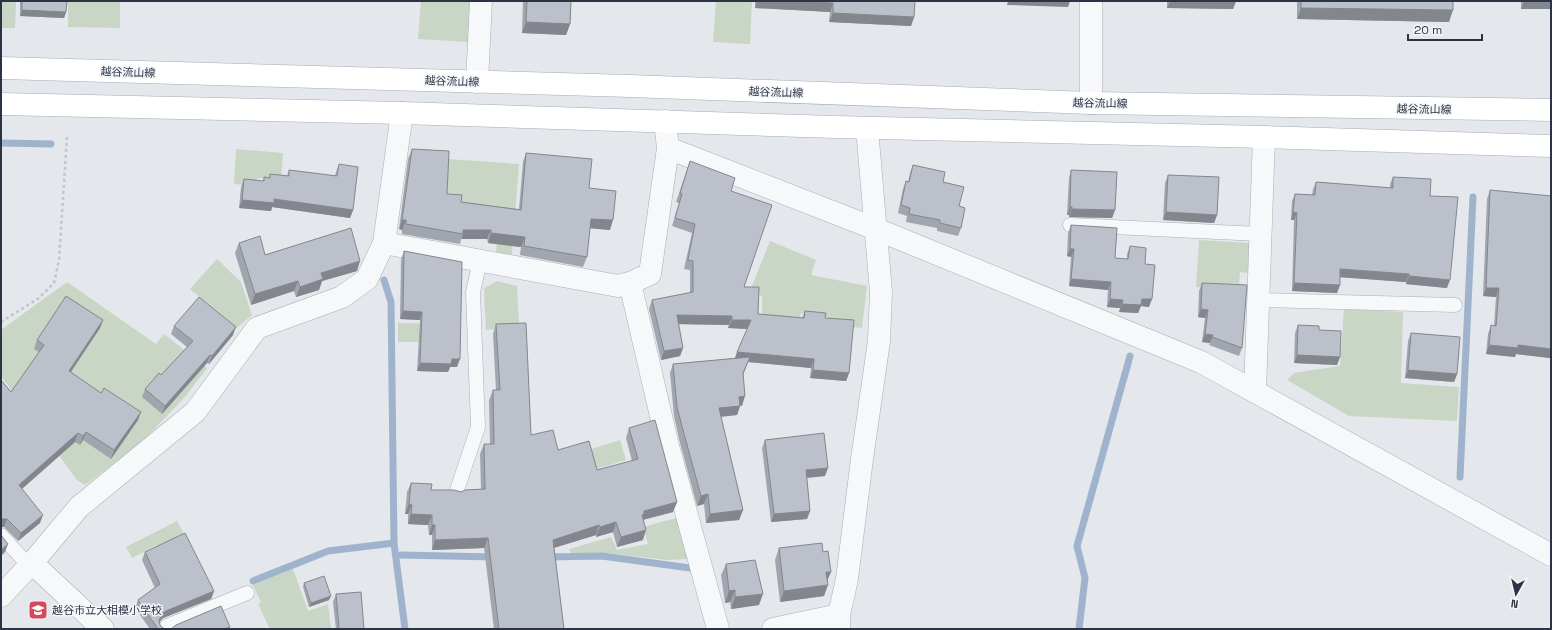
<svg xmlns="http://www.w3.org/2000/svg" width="1552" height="630" viewBox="0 0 1552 630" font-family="'Space Grotesk','Noto Sans JP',sans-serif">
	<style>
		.green { fill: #c9d6c5 }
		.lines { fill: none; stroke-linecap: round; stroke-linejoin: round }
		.stream { stroke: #9fb4cc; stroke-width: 7 }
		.service-casing { stroke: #a9aeb7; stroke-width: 15 }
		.minor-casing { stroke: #a9aeb7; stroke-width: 23 }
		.primary-casing { stroke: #a3abb8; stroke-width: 23 }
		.path { stroke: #c2c5cb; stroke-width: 2.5; stroke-dasharray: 3 3; stroke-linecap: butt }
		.service { stroke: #f7f8fa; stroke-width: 14 }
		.minor { stroke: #f7f8fa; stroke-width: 22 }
		.primary { stroke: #fff; stroke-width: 22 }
		.wall { fill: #a1a5ae }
		.shaded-wall { fill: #83868d }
		.building { fill: #bbc0ca; stroke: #83868d }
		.labels { text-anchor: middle; stroke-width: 3; stroke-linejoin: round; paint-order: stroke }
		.street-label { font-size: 11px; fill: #2b3445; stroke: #f4f6f9 }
		.poi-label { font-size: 11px; fill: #2b3445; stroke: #f4f6f9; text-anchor: start }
	</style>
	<rect width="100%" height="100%" fill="#e4e7ec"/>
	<!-- green -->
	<path class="green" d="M1,1h15l-1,27h-14z
		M68,1h52v27l-52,-1z
		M421,1h50l-3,41 -50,-3z
		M716,1h36l-2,43 -37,-2z
		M236,149l47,4 -2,26 -24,-1v8l-23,-2z
		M448,159l71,5 -7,90 -16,-1 3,-40 -54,-12z
		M1199,240l51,3 -2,30 -8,-1 -1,13 -11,-1 -1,6 -31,-3z
		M770,241l46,19 -5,15 56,11 -5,42 -35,-4 1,-7 -27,-4 -2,10 -37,-6v-21l-12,-5z
		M217,259l24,23 11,33 -15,13 -47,-39z
		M497,281l20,5 2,41 -33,3 -2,-42z
		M67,282l89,62 8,-10 43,34 -22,29 -45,47 -55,41 -8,-5 -76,-104v-46z
		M1344,309l59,3 -2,71 58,4 -2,34 -108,-5 -62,-36 7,-7 46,-7z
		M398,323l61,1 -1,18h-60z
		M620,440l6,20 -32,10 -6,-20z
		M676,518l13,41 -22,1 -60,-7h-36l-2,-4 42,-12 6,13 31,-6 -5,-17z
		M177,521l8,15 -26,13 -2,-4 -25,13 -6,-11z
		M293,569l15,42 20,-7 3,25h-61l-12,-25 3,-2 -8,-17z"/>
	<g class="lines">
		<!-- stream -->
		<path class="stream" d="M1,143l50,1
			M384,280l7,22 3,241 11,86
			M1460,477l13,-280
			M401,555l93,2
			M547,557l55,-1 88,12
			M253,581l75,-30 66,-8
			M1079,629l6,-51 -8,-32 53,-190"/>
		<!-- service casing -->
		<g class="service-casing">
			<path id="service" d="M1070,225l190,9
				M1258,300l197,5
				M456,493l22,-66 -5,-135 7,-31
				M1,535l28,31
				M165,629l2,-3 80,-33"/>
		</g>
		<!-- minor casing -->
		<g class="minor-casing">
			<path id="minor" d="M477,82l4,-81
				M1091,103v-102
				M665,121l3,27 208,81 325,133 350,193
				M384,243l234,43 12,-3 20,-9 18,-126
				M630,283l38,163 50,183
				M1255,391l9,-254
				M32,563l47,-56 116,-95 62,-84 85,-31 25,-18 17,-36 18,-130
				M1,596l31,-33 71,66
				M773,629l66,-14
				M839,629v-14l8,-36 15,-120 17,-118 2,-49 -14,-164"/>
		</g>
		<!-- primary casing -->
		<g class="primary-casing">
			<path id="primary" d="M1,68l629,18 461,17 460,7
				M1,104l401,9 433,14 429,10 287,9"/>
		</g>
		<!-- path -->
		<path class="path" d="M1,322l38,-24 15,-15 5,-23 8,-123"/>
		<!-- service -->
		<use href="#service" class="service"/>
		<!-- minor -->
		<use href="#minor" class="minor"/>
		<!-- primary -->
		<use href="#primary" class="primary"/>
	</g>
	<!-- wall -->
	<path class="wall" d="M20,1h47l-1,11 -2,6 -44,-2z
		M520,1h51l-1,23 -4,11 -44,-2 1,-32z
		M755,1h160l-1,16 -3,9 -82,-4 1,-10 -75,-4z
		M1167,1h69l-3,8 -66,-1z
		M1297,1h156l-4,21 -152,-3z
		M1521,1h30l-30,8z
		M412,149l35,45 14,8 58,7 4,-47 3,-9 63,35 21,42 -20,-2 -3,29 -4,10 -63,-12 1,-8 -33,-4 -1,-4h-26l-1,5 -58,-10v-4l-3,-1 9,-70z
		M690,161l41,30 13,96 14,27 44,4 3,-7 20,7 24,55 -3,8 -36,-3 1,-10 -63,-6 -5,12 -1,32h-2l-3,9 -16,2 22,93 -4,10 -33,3 -2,-19 -7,2 -17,-63 -6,-27 -4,-43 3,-9 62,-6 12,-29 -19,-1 1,-3 -51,-1 5,24 -3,8 -19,4 -12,-51 3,-9 38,-7v-23l-6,-1 8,-36 -20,-7 7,-23 -3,-1z
		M339,164l14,46 -3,8 -78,-11 -1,4 -32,-3 2,-21 3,-8 19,2 1,-4 5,1 1,-4 17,2 2,-6 46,6 1,-4z
		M913,165l30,17 16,24 2,22 -3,8 -21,-5v-3l-31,-6 1,-6 -9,-3 5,-24 3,-8 2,1 2,-9z
		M1071,170l44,40 -3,8 -43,-1v-2h-2l2,-37z
		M1168,175l49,40 -3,8 -51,-3 2,-37z
		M1393,177l37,19 17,92 -41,-4v-2l-66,-5v8l-3,8 -45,-2 2,-71h-3l1,-19 3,-7 17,1 1,-6 3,-7 74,6v-4z
		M1490,190l60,168 -34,-4 -1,3 -29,-3 2,-20 3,-9 3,1 2,-29 -13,-1 4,-97z
		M1071,225l44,33 12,1v-5l3,-8 15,18 4,43 -8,-1 -3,7 -19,-1 1,-4 -13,-1 1,-17 -39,-4 2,-29 -4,-1 1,-23z
		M239,243l26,12 92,16 -35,10 -3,9 -23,7 -2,-6 -43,14 -16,-52z
		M404,251l53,116h-7l-2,5 -31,-1 3,-51 -20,-1 1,-60z
		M1202,283l40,65 -3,8 -30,-11 1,-2 -8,-1 3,-24 -7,-1 1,-26z
		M103,320l-3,8 -29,44 67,48 -27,39 -28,-19 -3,5 -5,-3 -53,47 18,34 -22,18 -14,-14h-3v-147l10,12 28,-40 -5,-3 3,-9z
		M496,324l35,111 66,35 35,-9 -6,-23 3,-10 48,74 -4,10 -30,8v20l-26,7 -4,-15 -17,5v-2l-42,13 10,81h-70l-10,-81 -52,2v-15h-3l-1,-10 -20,-1v-10h-3l2,-22 4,-9 20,7 30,2 20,-3 -1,-35 4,-10h6l-1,-44 4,-10h3l-3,-56z
		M1298,325l21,5 21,27 -3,8 -43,-2 1,-30z
		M174,326l59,9 -24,29 -2,-1 -45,51 -20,-17 3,-8 16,-14 26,-28 -16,-13z
		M1411,333l46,41 -3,8 -49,-4 3,-37z
		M765,440l60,36 -18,2 3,33 -3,8 -36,3 -9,-74z
		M779,548l44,4 8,20 -4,9 -3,15 -44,6 -5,-42z
		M145,552l69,39 -3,8 -48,19 -3,4v3l3,3 3,1h-16l-15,-21 3,-8 17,-12 -13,-28z
		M726,564l33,41 -28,4 -1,-7 -5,1 -4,-28z
		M304,583l25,17 -20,7 -6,-20z
		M336,594l28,35h-28l-3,-27z"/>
	<!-- shaded-wall -->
	<path class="shaded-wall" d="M394,1h18l-1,1z
		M693,1h20l-1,1z
		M757,1h37l39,2 -3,9 -75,-4z
		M1008,1h62l-2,6 -61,-2z
		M1170,1h66l-3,8 -66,-1z
		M1524,1h27v8h-30z
		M1301,8l152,2 -4,12 -152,-3z
		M22,10l44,2 -2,6 -44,-2z
		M833,13l81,4 -3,9 -82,-4z
		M526,22l44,2 -4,11 -44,-2z
		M274,199l79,11 -3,8 -78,-11 -1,4 -32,-3 3,-8z
		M1070,207h2l-3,8h-2z
		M1072,209l43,1 -3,8 -43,-1z
		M1166,212l51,3 -3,8 -51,-3z
		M1293,212l4,1 -3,7h-3z
		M591,219l22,1 -3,10 -23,-2z
		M402,220h4l-4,10 -3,-1z
		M463,230h28l-4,9h-26l2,-5z
		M491,233l34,4 -4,10 -33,-4z
		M1070,249h4l-3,8 -4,-1z
		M360,261l-3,10 -35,10 -3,9 -23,7 4,-10 21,-14z
		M1340,269l69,5 -3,8 -69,-5z
		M1409,276l41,4 -3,8 -41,-4z
		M1071,279l40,3 -3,8 -39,-4z
		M298,281l-4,10 -43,14 4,-11z
		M1294,283l46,2 -3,8 -45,-2z
		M1486,288h13l-3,9 -13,-1z
		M1110,299l13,1 -3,8 -13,-1z
		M1142,299h10l-3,8 -8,-1 -3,7 -19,-1 3,-8z
		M1201,309l7,1 -3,8 -7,-1z
		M403,311l19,1 -2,8 -20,-1z
		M677,315l55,1 -3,9 -55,-1z
		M103,320l-3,8 -34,51 3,-8z
		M732,320h19l-3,9 -20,-1z
		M236,327l-3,8 -24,29 3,-8z
		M1205,334l8,1 -3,8 -8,-1z
		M1489,345h29l33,4v7l-1,2 -34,-4 -1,3 -29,-3z
		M683,348l-3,8 -19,4 3,-9z
		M737,352l77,7 -3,9 -63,-6 -8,21 -6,-22z
		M210,355l-3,8 -45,51 3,-8z
		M1297,355l43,2 -3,8 -43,-2z
		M452,359h8l-3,8h-7l-2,5 -31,-1 3,-8z
		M813,370l36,3 -3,8 -36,-3z
		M1408,370l49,4 -3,8 -49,-4z
		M745,396l-3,10h-2l-3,9 -21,2 3,-9 20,-11z
		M141,412l-3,8 -27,39 3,-9z
		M86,432l-3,8 -3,5 3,-9z
		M78,433l-3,9 -59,52 3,-9z
		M828,468l-3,8 -22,2 3,-8z
		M708,494l-4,10 -7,2 4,-10z
		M677,502l-4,10 -31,8 -4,5 6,-14z
		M409,504l3,1 -4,9h-3z
		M743,510l-4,10 -33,3 4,-9z
		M810,511l-3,8 -36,3 3,-8z
		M411,514l21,1 -4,10 -20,-1z
		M43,515l-3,8 -22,18 3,-8z
		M2,518l5,1 -3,8h-3v-8z
		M616,522l-3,10 -17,5 4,-10z
		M432,525h3l-3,10h-3z
		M599,525l-3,10 -46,14 3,-9z
		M646,530l-3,10 -26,7 4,-10z
		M488,538l-4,10 -52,2 3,-10z
		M8,544l-3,8 -4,4v-6z
		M826,572h5l-5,11z
		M828,585l-4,11 -44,6 4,-11z
		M735,590l-5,12 -5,1 4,-12z
		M214,591l-3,8 -48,19 -3,3 -3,7 6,-15 3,-2z
		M763,594l-4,11 -28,4 4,-12z
		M331,596l-2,4 -20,7 2,-4z"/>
	<!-- building -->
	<path class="building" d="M22,1h45l-1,11 -44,-2z
		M527,1h44l-1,23 -44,-2z
		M794,1h121l-1,16 -81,-4v-10z
		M1301,1h152v9l-152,-2z
		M412,149l37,2 -2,43 15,1 -1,7 60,8 5,-57 66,6 -3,29 27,3 -3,29 -22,-1 -4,38 -63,-11 1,-9 -34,-4v-3h-28v4l-57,-10v-4h-4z
		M690,161l45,17 -4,13 41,14 -28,82h15l-1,27 46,4 1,-7 21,2 -1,5 29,2 -5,53 -36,-3 1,-11 -77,-7 14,-32h-19v-4l-55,-1 6,33 -19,3 -12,-51 41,-8v-31l-5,-1 7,-36 -20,-6 7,-24 -2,-1z
		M339,164l19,3 -5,43 -79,-11v4l-32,-3 2,-21 20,2v-4l6,1v-4l19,2v-6l48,6z
		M913,165l32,7 -2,10 21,5 -5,19 6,2 -4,20 -21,-5v-3l-31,-6 1,-6 -9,-3 5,-24 3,1z
		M1071,170l46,2 -2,38 -43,-1v-2h-2z
		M1168,175l51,2 -2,38 -51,-3z
		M1393,177l38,2 -1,17 28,1 -8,83 -41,-4v-2l-69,-5v16l-46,-2 3,-70 -4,-1 2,-18 20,1 1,-13 77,6z
		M1490,190l61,6v153l-33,-4v3l-29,-3 2,-20 5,1 3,-38h-13z
		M1071,225l46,3 -2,30 13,1 2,-13 16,2 -1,16 10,1 -3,34h-10l-1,6 -19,-1 1,-4 -13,-1 1,-17 -40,-3 3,-30h-4z
		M351,228l9,33 -39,12 2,6 -23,8 -2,-6 -43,13 -16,-51 21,-7 5,19z
		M404,251l58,11 -2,97h-8l-1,5 -31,-1 2,-51 -19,-1z
		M1202,283l45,2 -5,63 -30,-11 1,-2 -8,-1 3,-24 -7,-1z
		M66,296l37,24 -34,51 32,22 3,-5 37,24 -27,38 -28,-18 -3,4 -5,-3 -59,52 24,30 -22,18 -14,-14h-6v-139l10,12 33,-47 -7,-5z
		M199,297l37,30 -24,29 -2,-1 -45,51 -20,-17 14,-16 2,2 32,-34 -19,-15z
		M526,323l5,112 22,-5 5,20 31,-9 8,29 41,-11 -9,-31 26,-8 22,82 -33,9v3l-2,1 4,15 -25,7 -5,-15 -16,5 -1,-2 -46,15 11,89h-65l-11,-91 -53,2v-15h-3v-10l-21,-1 1,-9 -3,-1 2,-21 21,1 -1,6h23l7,2 4,-2 20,-1 -1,-45h10l-1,-54h7l-4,-66z
		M1298,325l21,1v4l22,1 -1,26 -43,-2z
		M1411,333l49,4 -3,37 -49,-4z
		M750,357l-7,16 2,23 -6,1 1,9 -21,2 24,102 -33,4 -2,-20 -7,2 -17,-62 -7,-27 -4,-43z
		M824,433l4,35 -22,2 4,41 -36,3 -9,-74z
		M185,533l29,58 -48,20 -3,2 -4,7 1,5 3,3 3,1h-8l-20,-29 22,-16 -15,-32z
		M1,535l7,9 -7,6z
		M822,543l1,9 5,-1 3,21h-5l2,13 -44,6 -5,-43z
		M755,560l8,34 -28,3v-7l-6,1 -3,-27z
		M324,576l7,20 -20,7 -7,-20z
		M361,592l3,37h-25l-3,-35z
		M221,606l9,21 -6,2h-53l5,-4z"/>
	<!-- icons -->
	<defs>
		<g id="school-square" transform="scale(1)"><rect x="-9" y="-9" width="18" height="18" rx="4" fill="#d1495b" stroke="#f4f6f9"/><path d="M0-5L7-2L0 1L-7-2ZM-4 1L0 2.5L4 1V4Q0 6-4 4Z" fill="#fff"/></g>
	</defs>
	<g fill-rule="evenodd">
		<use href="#school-square" x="38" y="610"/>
	</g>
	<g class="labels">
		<!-- street labels -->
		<g class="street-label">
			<text transform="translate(128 72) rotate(2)" y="4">越谷流山線</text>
			<text transform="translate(452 81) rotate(2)" y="4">越谷流山線</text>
			<text transform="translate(776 92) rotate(2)" y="4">越谷流山線</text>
			<text transform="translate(1100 103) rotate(1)" y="4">越谷流山線</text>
			<text transform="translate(1424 109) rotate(1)" y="4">越谷流山線</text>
		</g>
		<!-- poi labels -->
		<g class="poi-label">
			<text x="52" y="614">越谷市立大相模小学校</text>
		</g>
	</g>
	<!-- border -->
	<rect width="1552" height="630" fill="none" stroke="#2b3445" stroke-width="4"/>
	<!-- north arrow -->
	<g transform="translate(1516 594) rotate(188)" stroke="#f4f6f9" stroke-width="3" paint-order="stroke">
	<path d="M0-3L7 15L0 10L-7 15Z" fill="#2b3445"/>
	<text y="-6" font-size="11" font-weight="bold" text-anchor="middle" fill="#2b3445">N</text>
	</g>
	<!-- scale -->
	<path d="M1408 34v6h74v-6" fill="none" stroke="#2b3445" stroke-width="2"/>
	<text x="1414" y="34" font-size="12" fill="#2b3445" stroke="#f4f6f9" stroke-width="3" paint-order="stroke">20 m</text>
</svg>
